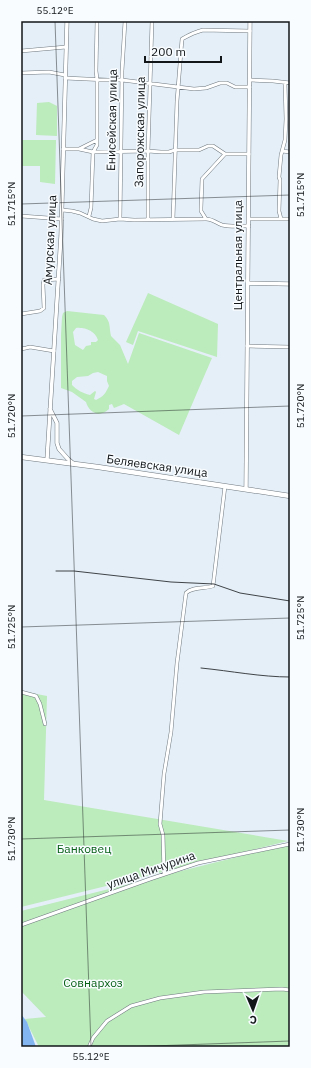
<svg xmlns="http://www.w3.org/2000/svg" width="311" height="1068" viewBox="0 0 311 1068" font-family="'IBM Plex Sans',sans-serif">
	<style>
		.green { fill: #bcebbc; fill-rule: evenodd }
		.water { fill: #83b5f1 }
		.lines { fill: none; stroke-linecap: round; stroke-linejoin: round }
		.minor-casing { stroke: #6f787f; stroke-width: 4 }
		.tertiary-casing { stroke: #6f787f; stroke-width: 4.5 }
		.primary-casing { stroke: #6f787f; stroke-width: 5.5 }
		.minor { stroke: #fff; stroke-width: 3 }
		.tertiary { stroke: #fff; stroke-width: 3.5 }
		.primary { stroke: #fff; stroke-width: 4.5 }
		.rail { stroke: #3f4448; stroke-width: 1 }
		.ticks { fill: none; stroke: #121618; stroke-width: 1; stroke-opacity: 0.45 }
		.labels { text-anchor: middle; stroke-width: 3; stroke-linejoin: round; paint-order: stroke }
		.street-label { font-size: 12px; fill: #121618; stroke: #f8fcff }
		.park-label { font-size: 12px; fill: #086118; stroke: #f8fcff }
		.neatline { fill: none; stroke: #121618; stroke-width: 1.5 }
		.ticks-label { font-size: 10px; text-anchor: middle; fill: #121618 }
	</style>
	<rect width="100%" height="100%" fill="#e5eff7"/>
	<!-- green -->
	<path class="green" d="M49,102l8,4v30l-21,-1 1,-32z
		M21,140h35l-1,44 -15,-2v-16h-19z
		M148,293l70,31 -1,33 -79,-26 -5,14 -7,-3z
		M67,311l37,4c7,7 5,12 7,21l9,9 8,19 11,-31 73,25 -13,30 -20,47 -55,-31 -10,4 -2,-4 -3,1v4c-9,9 -20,4 -23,-7l-14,-10 -11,-4v-53l1,-18 1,-4zM76,328c9,-1 19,3 22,12l-2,2h-5v3l-5,1 -3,4 -8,-5 -2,-13zM98,372l9,4v5l2,5c-4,8 -5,10 -13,14l-2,-1 2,-7 -1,-1 -5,4c-8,-2 -13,-5 -18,-10v-4l5,-4 11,-1 5,-3z
		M21,691l26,5 -3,104 244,41 -267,66z
		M289,844l1,1v145l-32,1h32v56h-251l-14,-28 21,-2 -25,-26v-80z"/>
	<!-- water -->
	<path class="water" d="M21,1014l6,8 9,25h-15z"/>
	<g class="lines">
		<!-- minor casing -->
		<g class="minor-casing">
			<path id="minor" d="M21,51l45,-4
				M21,73l28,-1 16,3
				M65,78l43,2h14l72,9 12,-1 14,-5h7l8,4h15
				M250,80l23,1 17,2
				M63,149h16l14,3 55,-1 13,1h8l6,-2h24l9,-4h5l12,8
				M79,149l18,-9
				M282,151l8,1
				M225,154h24
				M62,210l10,1 8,2 13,6 9,2 18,-2 14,1 72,-1c7,0 10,4 16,6 8,2 18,1 27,1
				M21,216l41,3
				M89,216l2,-8 2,-56 4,-7v-66l-1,-8 1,-50
				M120,219l2,-148 3,-50
				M148,219v-68l4,-130
				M173,219l4,-118 5,-62c7,-4 13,-7 21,-9l47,1
				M206,219l-5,-8v-3l1,-29 23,-25
				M249,219h41
				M281,219l-2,-8 1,-31 -1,-3 2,-22 4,-15 1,-21 -1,-36
				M21,314l19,-3 4,-3 -1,-23 1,-5 15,-1
				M247,346l43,1
				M21,349l5,-1 4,-1 24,4
				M21,692l15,4 4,8 5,20
				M164,874l-1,-39 -3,-11 4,-50 7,-42 6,-69 9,-70c7,-7 19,-4 27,-7l12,-100
				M21,925l129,-46 48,-16 92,-19
				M89,1047l4,-9 14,-17 24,-15 29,-8 44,-6 78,-3 8,1"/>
		</g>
		<!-- tertiary casing -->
		<g class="tertiary-casing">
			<path id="tertiary" d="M248,283l42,1
				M50,409l7,14v20l2,6 9,10 6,5
				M47,460l14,-224 6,-215
				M246,489l4,-468"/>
		</g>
		<!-- primary casing -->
		<g class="primary-casing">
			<path id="primary" d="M21,457l77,10 192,29"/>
		</g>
		<!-- minor -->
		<use href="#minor" class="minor"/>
		<!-- tertiary -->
		<use href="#tertiary" class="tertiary"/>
		<!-- primary -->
		<use href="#primary" class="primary"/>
		<!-- rail -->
		<path class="rail" d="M56,571h18l97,11 43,2 26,9 50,8
			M201,668c30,3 60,9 89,9"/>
	</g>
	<!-- ticks -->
	<path class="ticks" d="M55,21l36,1026M21,204l269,-9M21,416l269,-10M21,627l269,-9M21,839l269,-9M125,1047l165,-6"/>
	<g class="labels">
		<!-- street labels -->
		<g class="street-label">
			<text transform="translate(112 120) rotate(-89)" y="4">Енисейская улица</text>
			<text transform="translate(140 132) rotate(-89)" y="4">Запорожская улица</text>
			<text transform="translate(50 240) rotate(-87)" y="4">Амурская улица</text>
			<text transform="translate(238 255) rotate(-90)" y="4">Центральная улица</text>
			<text transform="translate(157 466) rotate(8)" y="4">Беляевская улица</text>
			<text transform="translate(151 870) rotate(-19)" y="4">улица Мичурина</text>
		</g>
		<!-- park labels -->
		<g class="park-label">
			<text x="84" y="853">Банковец</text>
			<text x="93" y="987">Совнархоз</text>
		</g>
	</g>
	<!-- border -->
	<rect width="311" height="1068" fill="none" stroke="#f8fcff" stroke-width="44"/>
	<!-- north arrow -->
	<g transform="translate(253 1010) rotate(178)" stroke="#f8fcff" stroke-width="3" paint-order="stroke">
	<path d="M0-3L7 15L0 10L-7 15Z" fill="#121618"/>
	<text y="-6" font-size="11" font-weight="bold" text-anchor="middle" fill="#121618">С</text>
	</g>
	<!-- scale -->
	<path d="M145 56v6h76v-6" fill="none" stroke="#121618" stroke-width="2"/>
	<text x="151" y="56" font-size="12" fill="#121618" stroke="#f8fcff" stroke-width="3" paint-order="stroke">200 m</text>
	<rect x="22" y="22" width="267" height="1024" class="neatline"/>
	<g class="ticks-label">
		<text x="55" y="14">55.12°E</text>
		<text transform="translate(300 195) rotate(-90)" y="4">51.715°N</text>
		<text transform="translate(11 204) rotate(-90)" y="4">51.715°N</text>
		<text transform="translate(300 406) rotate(-90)" y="4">51.720°N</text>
		<text transform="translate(11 416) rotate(-90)" y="4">51.720°N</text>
		<text transform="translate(300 618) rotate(-90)" y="4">51.725°N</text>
		<text transform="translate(11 627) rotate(-90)" y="4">51.725°N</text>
		<text transform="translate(300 830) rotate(-90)" y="4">51.730°N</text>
		<text transform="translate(11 839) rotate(-90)" y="4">51.730°N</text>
		<text x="91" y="1060">55.12°E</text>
	</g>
</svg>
